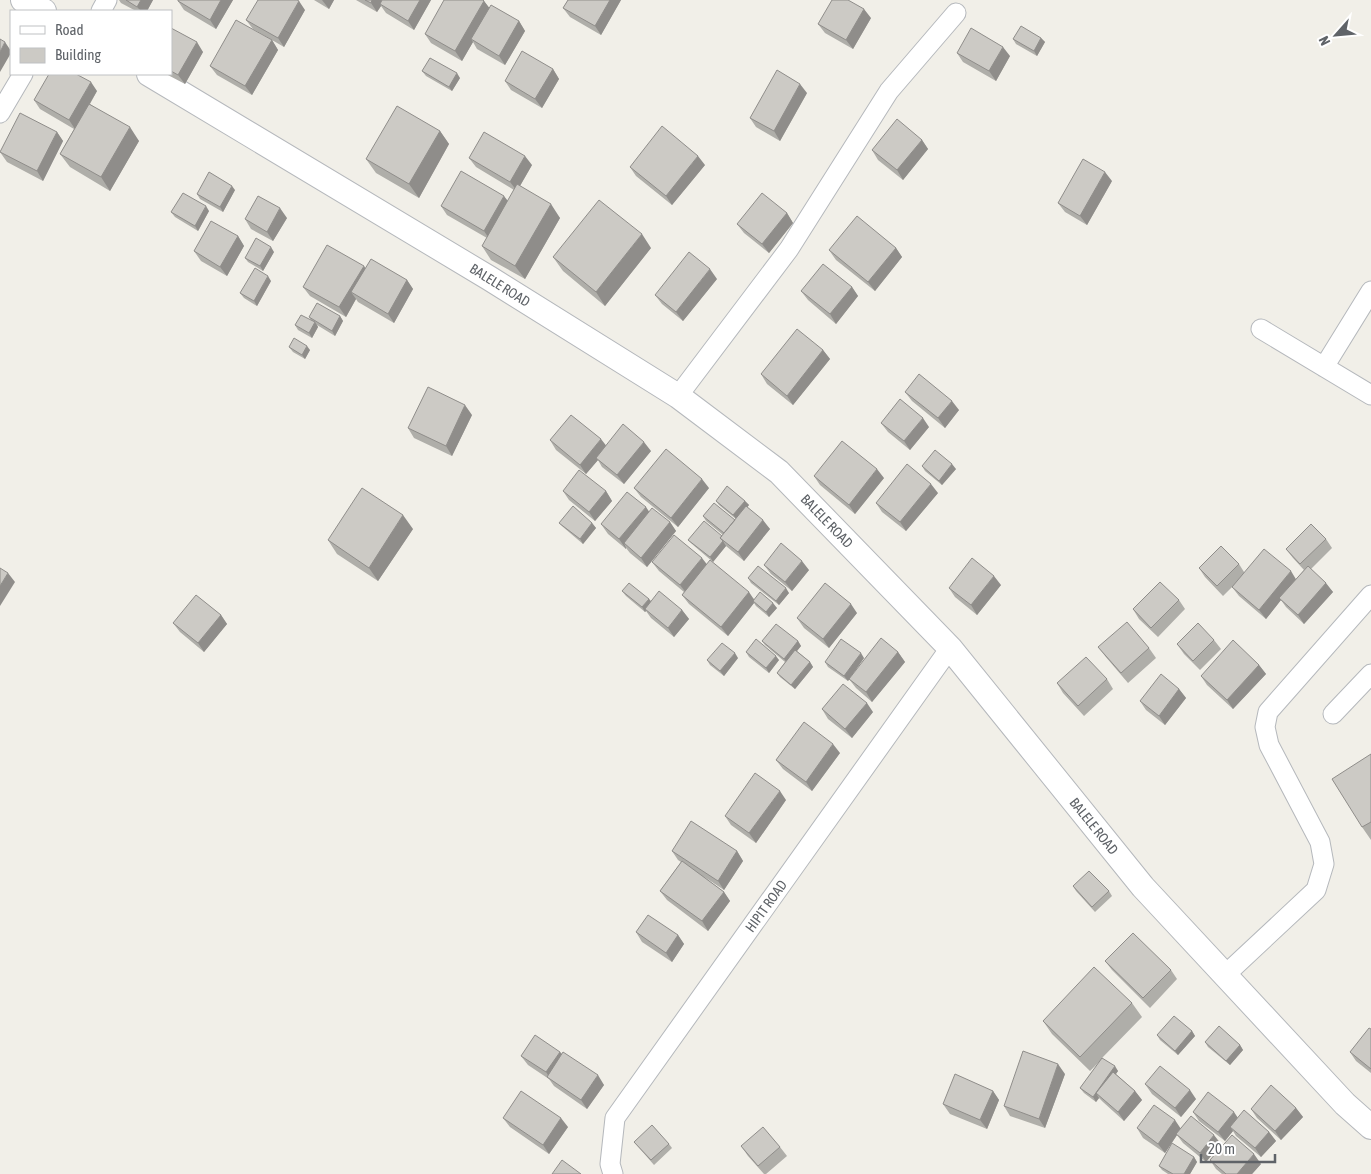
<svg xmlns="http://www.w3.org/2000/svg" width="1371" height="1174" viewBox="0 0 1371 1174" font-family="'Asap Condensed',sans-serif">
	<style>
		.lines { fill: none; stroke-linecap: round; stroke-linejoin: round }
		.minor-casing { stroke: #b5b8bc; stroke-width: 21 }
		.tertiary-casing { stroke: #b5b8bc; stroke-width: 26 }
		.minor { stroke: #fff; stroke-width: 19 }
		.tertiary { stroke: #fff; stroke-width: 24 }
		.wall { fill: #afaea9 }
		.shaded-wall { fill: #8f8d8a }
		.building { fill: #cccac5; stroke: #8f8d8a }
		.labels { text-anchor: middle; stroke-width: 4.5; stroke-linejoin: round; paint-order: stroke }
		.street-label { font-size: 14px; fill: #5f6368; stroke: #fff }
	</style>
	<rect width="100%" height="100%" fill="#f1efe8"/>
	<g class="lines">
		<!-- minor casing -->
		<g class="minor-casing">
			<path id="minor" d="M101,11l6,-11
				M0,113l23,-39
				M1261,329l110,66
				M1324,367l47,-76
				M678,396l111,-147 100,-158 67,-78
				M1333,714l38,-40
				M1224,976l92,-86 8,-26 -4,-22 -51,-97 -4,-18 3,-15 103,-117
				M613,1174l-3,-10 5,-46 335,-470"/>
		</g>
		<!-- tertiary casing -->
		<g class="tertiary-casing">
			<path id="tertiary" d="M23,0l21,11
				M149,74l340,204 189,118 101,76 171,176 193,239 202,217 26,23"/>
		</g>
		<!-- minor -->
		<use href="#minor" class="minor"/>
		<!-- tertiary -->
		<use href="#tertiary" class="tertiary"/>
	</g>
	<!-- wall -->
	<path class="wall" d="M119,0h34l-6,11h-11l-15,-8z
		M178,0h55l-17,29 -32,-19 -6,-9z
		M314,0h20l-5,9z
		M356,0h75l-17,30 -28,-17 -5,-7 -4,6z
		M568,0h53l-20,35 -31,-18 -7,-9z
		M484,1l5,7 30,13 6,10 -20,34 -28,-16 -4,-7 -11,19 -31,-18 -6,-9z
		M305,10l-21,37 -31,-18 -7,-9z
		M871,18l-18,31 -28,-16 -7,-9z
		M171,28l32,24 -18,32 -19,-10h5z
		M1041,38l4,4 -8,14 -21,-12 -3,-5z
		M272,40l6,10 -26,45 -35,-20 -7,-9z
		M957,53l53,3 -14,25 -33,-19z
		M553,69l6,10 -17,29 -31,-18 -6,-9z
		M422,71l38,7 -8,13 -26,-15z
		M97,91l-7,13 49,37 -29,50 -40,-24 -10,-13 14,-25 -34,-20 -6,-9z
		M807,93l-27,48 -24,-14 -6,-9z
		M440,131l9,13 -30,54 -43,-25 -10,-14z
		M57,132l6,9 -20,40 -36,-19 -7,-10z
		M922,140l6,9 -25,31 -25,-20 -6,-10z
		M469,158l63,7 -12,21 40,32 -35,61 -34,-19 -9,-14 5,-8 -40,-23 -6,-9 67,-5 6,-11 -38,-23z
		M705,165l-33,40 -36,-29 -6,-9z
		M1112,181l-25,44 -22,-13 -7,-9z
		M235,190l-12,22 -23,-13 -3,-5z
		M209,211l-11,20 -23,-14 -4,-5z
		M787,213l6,10 -24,30 -25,-20 -7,-9z
		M287,218l-14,23 -22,-12 -6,-10z
		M238,236l6,10 -17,30 -26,-15 -7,-10z
		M651,248l-46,58 -42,-35 -10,-14z
		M896,248l6,9 -27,34 -39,-31 -7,-10z
		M274,252l-11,19 -15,-9 -3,-4z
		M365,268l42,12 6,9 -19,34 -36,-21 -2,-3 -10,18 -36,-21 -7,-9z
		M717,279l-34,42 -21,-17 -7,-9z
		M271,281l-14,25 -13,-8 -4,-5z
		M852,287l6,9 -22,28 -28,-24 -7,-9z
		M340,316l3,5 -8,15 -18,-11 1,2 -6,11 -14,-8 -3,-5 16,-5 -2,-3z
		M289,347l21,3 -5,9 -12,-7z
		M823,350l7,9 -37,46 -26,-21 -6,-10z
		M905,392l54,18 -14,18 -33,-27z
		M472,415l-20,41 -38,-18 -6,-10z
		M881,423l48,4 -19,23 -22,-18z
		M550,440l55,6 46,5 -27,33 -22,-17 -4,-7 -12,14 -30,-24z
		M922,466l34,3 -14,16 -17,-14z
		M814,476l70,2 -29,36 -35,-29z
		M634,488h75l-31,39 -37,-30z
		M563,491h43l6,10 -17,20 -26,-21z
		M938,493l-32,38 -24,-19 -6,-9z
		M716,501h29l4,4 -2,2 23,22 -26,32 -18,-15 -13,16 -21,-18 -4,-4 34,-4 1,-1 -17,-14 -3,-5 32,4 1,-1 -17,-14z
		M649,512l21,10 6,9 -29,36 -17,-14 -4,-5v1l-18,-15 -7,-10z
		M559,523h33l4,5 -13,16 -20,-17z
		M413,529l-35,52 -41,-27 -9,-14z
		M1326,539l6,9 -21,21 22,23 -29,32 -18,-17 -5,-7 -15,19 -27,-23 -7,-9 1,-1 -10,10 -18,-19 -6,-9 40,-4 5,8 52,7 8,-9 -11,-12 -7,-9z
		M652,562l55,3 47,34 23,9 -8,9 -13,-11 -2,-3 -26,33 -39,-32 -7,-9 2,-3 -25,-21z
		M764,565l45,5 -17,21 -21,-17z
		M748,578l41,15 -10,12 -28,-22z
		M1001,585l-24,30 -22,-18 -6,-9z
		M622,591l27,8 2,2 31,9 7,9 -15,18 -23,-19 -5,-7 -1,1 -19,-16z
		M1179,600l6,9 -27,28 -19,-18 -6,-10z
		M857,613l-28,35 -25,-20 -7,-10z
		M221,615l6,9 -23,28 -24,-20 -7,-9z
		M1214,640l7,9 -21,21 -16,-16 -7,-10z
		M762,641h36l3,5 -4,5 13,11 3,5 -18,22 -15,-12 -3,-4 8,-11 -20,-17z
		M1098,647l51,1 7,10 -28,25 -23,-27z
		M746,652l33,8 -10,13 -20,-16z
		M898,652l7,10 -33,40 -16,-14 -7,-9z
		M738,658l-14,18 -14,-11 -3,-5z
		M864,658l-16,23 -20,-14 -3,-5z
		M1259,665l7,9 -33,35 -26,-24 -6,-9z
		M1107,679l6,10 -29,27 -21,-23 -6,-10z
		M1179,689l7,9 -21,27 -19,-15 -6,-9z
		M822,709l51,3 -21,26 -24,-19z
		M840,753l-28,38 -29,-22 -7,-9z
		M1371,754v86l-9,-13z
		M786,800l-30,43 -25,-18 -6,-9z
		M672,851h65l6,10 -19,29 -21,-14 21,16 6,9 -22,30 -41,-31 -7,-9 21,-29 -3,-2z
		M1073,886l36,5 3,5 -17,16 -19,-21z
		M636,932l42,3 6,9 -12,18 -30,-20z
		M1105,961l66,9 6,9 -27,29 -38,-38z
		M1132,1003l10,14 -40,41 16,13 -2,3 19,17 7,9 -18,21 -21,-19 -4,-4 -3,4 -12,-9 -4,-5 20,-27 -10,10 -38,-37 -9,-13z
		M1371,1029v44l-15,-12 -6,-9z
		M1192,1031l3,5 -17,19 -18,-15 -3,-5z
		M1205,1042l35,3 3,5 -13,15 -22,-18z
		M560,1052l2,2 42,31 -17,24 -33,-23 -5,-7 -21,-14 -7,-9z
		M1065,1074l-20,54 -35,-12 -6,-10z
		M1145,1084l51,15 -15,18 -29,-23z
		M993,1091l6,9 -12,29 -37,-15 -7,-10z
		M1296,1108l7,9 -22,23 -24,-22 -6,-9z
		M1193,1112l45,6 31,14 7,9 -15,16 -25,-21 -3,-5 -8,10 -26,-20z
		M503,1118l65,9 -19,27 -39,-27z
		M1137,1128h44l40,16 -15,18 -23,-19 -6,-8 -12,18 -22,-15z
		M634,1142l35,2 3,4 -18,17z
		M741,1146l39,1 7,9 -21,18h-2l-16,-18z
		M1194,1157l3,5 -7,12h-22l-6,-4 -3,-4z
		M1210,1160l51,4 -9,10h-30l-6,-5z"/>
	<!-- shaded-wall -->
	<path class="shaded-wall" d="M141,0h12l-6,11h-6l-4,-4z
		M221,0h12l-17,29 -6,-9z
		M322,0h12l-5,9z
		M372,0h12l-4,4 1,2 -4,6 -6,-9z
		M420,0h11l-17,30 -6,-9z
		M610,0h11l-20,35 -6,-9z
		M299,1l6,9 -21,37 -6,-9z
		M484,1l7,9 -20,29 2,3 -11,19 -7,-10z
		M864,9l7,9 -18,31 -7,-9z
		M519,21l6,10 -20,34 -6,-9z
		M1041,38l4,4 -8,14 -3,-5z
		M272,40l6,10 -26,45 -7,-9z
		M5,42l6,9v2l-11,19v-20z
		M197,42l6,10 -18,32 -7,-9z
		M1003,47l7,9 -14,25 -7,-10z
		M553,69l6,10 -17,29 -7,-9z
		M457,73l3,5 -8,13 -3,-4z
		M91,82l6,9 -22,38 -6,-9z
		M800,84l7,9 -27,48 -6,-10z
		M130,127l9,14 -29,50 -9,-14z
		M440,131l9,13 -30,54 -10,-14z
		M57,132l6,9 -20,40 -6,-10z
		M922,140l6,9 -25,31 -6,-10z
		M525,156l7,9 -15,26 -7,-9z
		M698,156l7,9 -33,40 -6,-9z
		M1105,172l7,9 -25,44 -7,-9z
		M232,186l3,4 -12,22 -3,-5z
		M504,196l7,9 -21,35 -6,-9z
		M551,204l9,14 -35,61 -10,-13z
		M206,206l3,5 -11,20 -3,-5z
		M280,208l7,10 -14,23 -6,-9z
		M787,213l6,10 -24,30 -7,-9z
		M642,234l9,14 -46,58 -9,-14z
		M238,236l6,10 -17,30 -7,-9z
		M271,247l3,5 -11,19 -3,-5z
		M896,248l6,9 -27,34 -7,-9z
		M364,266l6,9 -19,17 5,7 -10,18 -7,-10z
		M710,269l7,10 -34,42 -7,-9z
		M268,276l3,5 -14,25 -3,-5z
		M407,280l6,9 -19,34 -6,-9z
		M852,287l6,9 -22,28 -6,-10z
		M340,316l3,5 -8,15 -3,-5z
		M315,322l3,5 -6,11 -3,-5z
		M307,346l3,4 -5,9 -3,-4z
		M823,350l7,9 -37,46 -6,-9z
		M952,401l7,9 -14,18 -7,-10z
		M465,405l7,10 -20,41 -6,-10z
		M923,418l6,9 -19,23 -6,-9z
		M601,439l7,9 -12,10 2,2 -12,14 -6,-9z
		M644,442l7,9 -27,33 -7,-9z
		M952,464l4,5 -14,16 -3,-4z
		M877,469l7,9 -29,36 -6,-9z
		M702,479l7,9 -31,39 -7,-9z
		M931,484l7,9 -32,38 -6,-9z
		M606,491l6,10 -17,20 -6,-9z
		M745,501l4,4 -12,15 -4,-5z
		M646,507l6,9 -28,27 2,5v1l-7,-10z
		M403,515l10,14 -35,52 -9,-13z
		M763,520l7,9 -26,32 -6,-9z
		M670,522l6,9 -29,36 -6,-9z
		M592,523l4,5 -13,16 -3,-5z
		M723,541l3,5 -13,16 -3,-5z
		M702,558l7,9 -22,27 -7,-9z
		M802,561l7,9 -17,21 -7,-9z
		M1291,571l6,10 -18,17 2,2 -15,19 -7,-9z
		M8,573l7,9 -15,24v-20z
		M994,576l7,9 -24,30 -6,-10z
		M1326,583l7,9 -29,32 -6,-9z
		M786,588l3,5 -10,12 -3,-4z
		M749,592l6,9h-2l1,2 -26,33 -7,-9z
		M649,599l3,4 -7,6 1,2 -1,1 -3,-5z
		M773,603l4,5 -8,9 -3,-5z
		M851,604l6,9 -28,35 -6,-9z
		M682,610l7,9 -15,18 -6,-9z
		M221,615l6,9 -23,28 -6,-9z
		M798,641l3,5 -14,17 -3,-4z
		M898,652l7,10 -33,40 -6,-10z
		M735,653l3,5 -14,18 -4,-5z
		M861,653l3,5 -16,23 -4,-5z
		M776,656l3,4 -10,13 -3,-5z
		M810,662l3,5 -18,22 -4,-4z
		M1259,665l7,9 -33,35 -6,-9z
		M1179,689l7,9 -21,27 -6,-9z
		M867,703l6,9 -21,26 -7,-9z
		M833,744l7,9 -28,38 -6,-9z
		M780,791l6,9 -30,43 -7,-10z
		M737,851l6,10 -19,29 -6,-9z
		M724,892l6,9 -22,30 -6,-10z
		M678,935l6,9 -12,18 -6,-9z
		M1192,1031l3,5 -17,19 -3,-4z
		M1240,1045l3,5 -13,15 -4,-4z
		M560,1052l7,9 -16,19 -5,-8z
		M1058,1064l7,10 -20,54 -6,-9z
		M1115,1066l3,5 -18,25 -4,-3 3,5 -3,4 -3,-5z
		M598,1075l6,10 -17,24 -6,-9z
		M1190,1090l6,9 -15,18 -6,-9z
		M993,1091l6,9 -12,29 -7,-9z
		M1135,1091l7,9 -18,21 -6,-9z
		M1296,1108l7,9 -22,23 -6,-9z
		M1234,1112l6,9 -10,6 3,4 -8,10 -7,-9z
		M561,1118l7,9 -19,27 -6,-9z
		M1175,1120l6,9 -16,24 -7,-9z
		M1269,1132l7,9 -15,16 -6,-9z
		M1214,1135l7,9 -15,18 -6,-9z
		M1254,1154l7,10 -9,10h-15z
		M1194,1157l3,5 -7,12h-6z"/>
	<!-- building -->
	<path class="building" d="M126,0h15l-4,7z
		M178,0h43l-11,20 -32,-19z
		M258,0h39l2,1 -21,37 -32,-18z
		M365,0h7l-1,3z
		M382,0h38l-12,21 -28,-17z
		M444,0h39l1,1 -29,50 -30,-17z
		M568,0h42l-15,26 -32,-18z
		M832,0h16l16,9 -18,31 -28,-16z
		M491,5l28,16 -20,35 -28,-17z
		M236,20l36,20 -27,46 -35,-20z
		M1021,26l20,12 -7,13 -21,-12z
		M171,28l26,14 -19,33 -7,-4z
		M971,28l32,19 -14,24 -32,-18z
		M0,39l5,3 -5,10z
		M522,51l31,18 -18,30 -30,-18z
		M430,58l27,15 -8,14 -27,-16z
		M777,70l23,14 -26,47 -24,-13z
		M49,74h27l15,8 -22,38 -35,-20z
		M89,104l41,23 -29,50 -41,-23z
		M397,106l43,25 -31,53 -43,-25z
		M20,113l37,19 -20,39 -37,-19z
		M897,119l25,21 -25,30 -25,-20z
		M662,126l36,30 -32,40 -36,-29z
		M484,132l41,24 -15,26 -41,-24z
		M1083,159l22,13 -25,44 -22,-13z
		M461,171l43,25 -20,35 -43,-25z
		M209,172l23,14 -12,21 -23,-13z
		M517,184l34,20 -36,62 -33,-20z
		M183,193l23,13 -11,20 -24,-14z
		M762,193l25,20 -25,31 -25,-20z
		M258,196l22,12 -13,24 -22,-13z
		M599,200l43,34 -46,58 -43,-35z
		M857,216l39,32 -28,34 -39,-32z
		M211,221l27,15 -18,31 -26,-16z
		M256,238l15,9 -11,19 -15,-8z
		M327,245l37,21 -25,41 -36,-20z
		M689,252l21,17 -34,43 -21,-17z
		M371,259l36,21 -19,34 -37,-22z
		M823,264l29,23 -22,27 -29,-23z
		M255,268l13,8 -14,25 -14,-8z
		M317,303l23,13 -8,15 -23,-14z
		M301,315l14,7 -6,11 -14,-8z
		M797,329l26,21 -36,46 -26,-22z
		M294,338l13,8 -5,9 -13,-8z
		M919,374l33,27 -14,17 -33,-26z
		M428,387l37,18 -19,41 -38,-18z
		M900,399l23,19 -19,23 -23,-18z
		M571,415l30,24 -21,26 -30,-25z
		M623,424l21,18 -27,33 -21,-17z
		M842,441l35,28 -28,36 -35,-29z
		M666,449l36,30 -31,39 -37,-30z
		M935,450l17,14 -13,17 -17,-15z
		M907,464l24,20 -31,38 -24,-19z
		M579,470l27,21 -17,21 -26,-21z
		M727,486l18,15 -12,14 -17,-14z
		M362,488l41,27 -34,53 -41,-28z
		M627,492l19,15 -27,32 -18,-15z
		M714,503l21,17 -11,13 -21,-17z
		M573,506l19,17 -12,16 -21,-16z
		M746,506l17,14 -25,32 -18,-14z
		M652,508l18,14 -29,36 -17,-15z
		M704,521l18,15 -2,2 3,3 -13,16 -22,-17z
		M1311,524l15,15 -26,25 -14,-15z
		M674,535l28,23 -22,27 -28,-23z
		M781,543l21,18 -17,21 -21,-17z
		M1221,546l18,18 -22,22 -18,-18z
		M1264,549l27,22 -32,39 -27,-23z
		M972,558l22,18 -23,29 -22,-17z
		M710,560l39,32 -28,35 -39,-32z
		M758,566l28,22 -10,13 -28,-23z
		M1308,566l18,17 -28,32 -19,-17z
		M0,568l8,5 -8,13z
		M1160,582l19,18 -28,28 -18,-19z
		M629,583l20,16 -7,8 -20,-16z
		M825,583l26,21 -28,35 -26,-21z
		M659,591l23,19 -14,18 -23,-19z
		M760,592l13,11 -7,9 -13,-11z
		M196,595l25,20 -23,28 -25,-20z
		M1127,622l22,26 -28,25 -23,-26z
		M1198,623l16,17 -21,21 -16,-17z
		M776,624l22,17 -14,18 -22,-18z
		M881,638l17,14 -32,40 -17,-13z
		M756,639l20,17 -10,12 -20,-16z
		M841,639l20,14 -17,23 -19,-14z
		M1233,640l26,25 -32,35 -26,-24z
		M722,643l13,10 -15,18 -13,-11z
		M795,650l15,12 -19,23 -14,-12z
		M1086,657l21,22 -29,27 -21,-23z
		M1161,674l18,15 -20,27 -19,-15z
		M843,684l24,19 -22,26 -23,-20z
		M804,722l29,22 -27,38 -30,-22z
		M1371,754v68l-9,5 -30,-48z
		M755,773l25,18 -31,42 -24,-17z
		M691,821l46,30 -19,30 -46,-30z
		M682,861l42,31 -22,29 -42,-30z
		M1089,871l20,20 -17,16 -19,-21z
		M648,915l30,20 -12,18 -30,-21z
		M1133,933l38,37 -28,28 -38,-37z
		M1094,967l38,36 -52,54 -37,-36z
		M1174,1016l18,15 -17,20 -18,-16z
		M1219,1026l21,19 -14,16 -21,-19z
		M1369,1028l2,1v40l-21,-17z
		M535,1035l25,17 -14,20 -25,-16z
		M1023,1051l35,13 -19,55 -35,-13z
		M563,1052l35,23 -17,25 -34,-23z
		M1102,1058l13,8 -22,31 -13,-9z
		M1160,1066l30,24 -15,18 -30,-24z
		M1113,1072l22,19 -17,21 -22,-19z
		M955,1074l38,17 -13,29 -37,-16z
		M1271,1085l25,23 -21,23 -24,-22z
		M521,1091l40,27 -18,27 -40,-27z
		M1208,1092l26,20 -16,20 -25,-20z
		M1154,1105l21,15 -17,24 -21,-16z
		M1244,1110l25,22 -14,16 -25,-21z
		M1191,1116l23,19 -14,18 -24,-19z
		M652,1125l17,19 -18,16 -17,-18z
		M763,1127l17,20 -22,19 -17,-20z
		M1232,1135l22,19 -17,20h-11l-16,-14z
		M1172,1143l22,14 -10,17h-11l-14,-8z
		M562,1160l19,14h-29z"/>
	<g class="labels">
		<!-- street labels -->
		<g class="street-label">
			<text transform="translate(500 285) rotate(32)" y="5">BALELE ROAD</text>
			<text transform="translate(827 521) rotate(46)" y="5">BALELE ROAD</text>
			<text transform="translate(1094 826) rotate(51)" y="5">BALELE ROAD</text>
			<text transform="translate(766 906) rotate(-54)" y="5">HIPIT ROAD</text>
		</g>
	</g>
	<!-- legend -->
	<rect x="10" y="10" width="162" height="65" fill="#ffffff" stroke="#bfc1c3"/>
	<rect x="20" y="26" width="25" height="8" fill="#ffffff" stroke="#bfc1c3"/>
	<text x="55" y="35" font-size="15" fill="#5f6368">Road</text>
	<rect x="20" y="48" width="25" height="15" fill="#cccac5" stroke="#bfc1c3"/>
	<text x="55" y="60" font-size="15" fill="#5f6368">Building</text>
	<!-- north arrow -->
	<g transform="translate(1336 35) rotate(243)" stroke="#ffffff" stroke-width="4" paint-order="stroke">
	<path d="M0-4L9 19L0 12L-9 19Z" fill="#5f6368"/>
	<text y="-8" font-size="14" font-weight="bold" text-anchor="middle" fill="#5f6368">N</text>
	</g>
	<!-- scale -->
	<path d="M1201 1154v8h74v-8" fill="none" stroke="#5f6368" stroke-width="2.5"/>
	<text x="1208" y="1154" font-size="15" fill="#5f6368" stroke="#ffffff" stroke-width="4" paint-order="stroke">20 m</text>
</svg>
